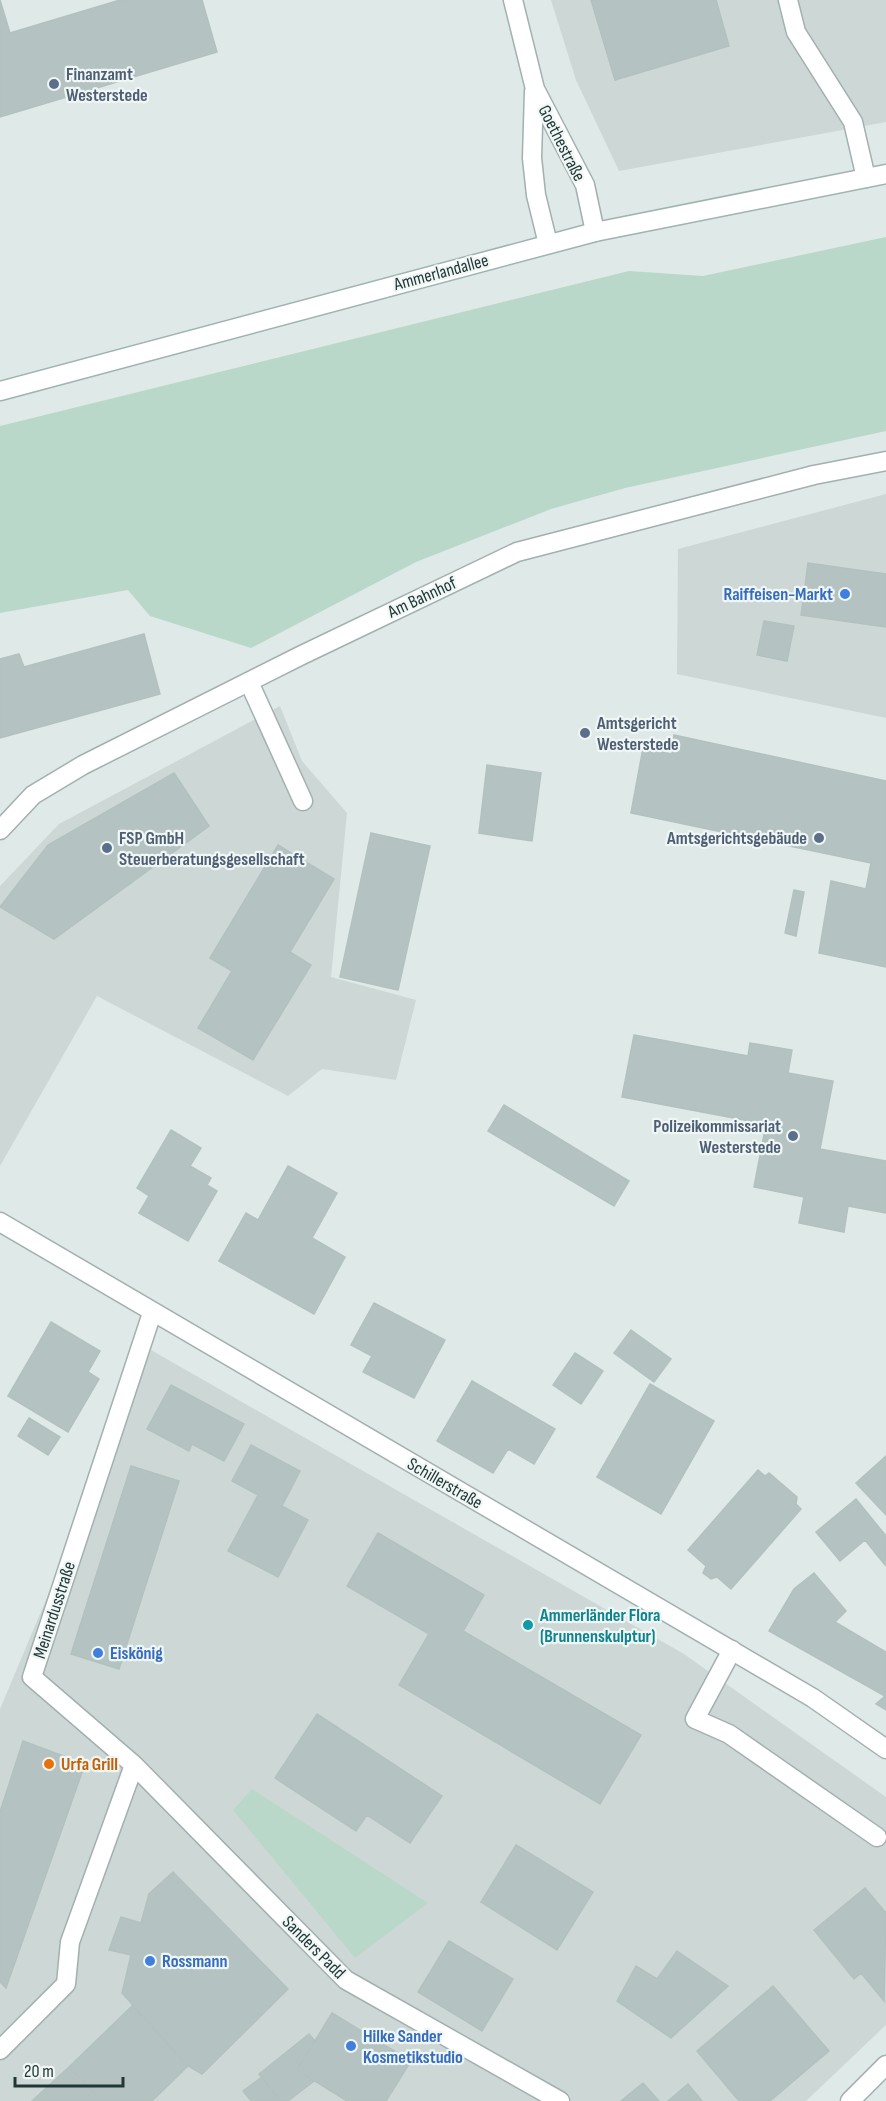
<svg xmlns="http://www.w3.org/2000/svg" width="886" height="2101" viewBox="0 0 886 2101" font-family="'Sofia Sans Condensed',sans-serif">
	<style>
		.built { fill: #cdd8d6 }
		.green { fill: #b9d8ca }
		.building { fill: #b4c3c1; stroke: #b2c1bf; stroke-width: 1.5 }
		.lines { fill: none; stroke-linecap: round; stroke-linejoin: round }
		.service-casing { stroke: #a2b0af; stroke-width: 21 }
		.minor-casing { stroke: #a2b0af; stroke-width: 21 }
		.secondary-casing { stroke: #9fb3b1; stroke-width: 21 }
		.service { stroke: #fff; stroke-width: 18 }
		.minor { stroke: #fff; stroke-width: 18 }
		.secondary { stroke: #fff; stroke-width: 18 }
		.service-dot { fill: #5c6f8a; stroke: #eff6f4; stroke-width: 2 }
		.shop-dot { fill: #3f7fe0; stroke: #eff6f4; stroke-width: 2 }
		.culture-dot { fill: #0f9aa8; stroke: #eff6f4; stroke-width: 2 }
		.food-dot { fill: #e8710a; stroke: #eff6f4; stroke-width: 2 }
		.labels { text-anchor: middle; stroke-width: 4.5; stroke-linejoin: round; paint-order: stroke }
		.service-label { font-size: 18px; font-weight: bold; fill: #4e5e75; stroke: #eff6f4; text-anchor: start }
		.street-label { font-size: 18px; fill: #213737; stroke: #eff6f4 }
		.shop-label { font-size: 18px; font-weight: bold; fill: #366cbe; stroke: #eff6f4; text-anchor: start }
		.culture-label { font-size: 18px; font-weight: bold; fill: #0d838f; stroke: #eff6f4; text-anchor: start }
		.food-label { font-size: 18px; font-weight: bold; fill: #c56008; stroke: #eff6f4; text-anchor: start }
	</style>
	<rect width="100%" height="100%" fill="#dfe9e7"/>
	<!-- built -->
	<path class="built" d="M551,0h335v122l-267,49 -43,-91z
		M886,494v224l-209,-44 1,-125z
		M280,706l22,55 45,52 -16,164 85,23 -20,80 -74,-11 -34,27 -191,-100 -97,170v-280l59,-62z
		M151,1350l533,304 202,143v228l-80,76h-806v-392z"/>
	<!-- green -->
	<path class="green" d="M886,237v194l-261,57 -74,21 -135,53 -165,86 -101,-32 -22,-26 -128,23v-187l629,-155 74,5z
		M252,1789l176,114 -73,55 -122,-148z"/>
	<!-- building -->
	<path class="building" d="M0,0l10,33 110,-33h82l15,52 -217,65z
		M591,0h125l13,46 -114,34z
		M808,563l78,11v53l-85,-12z
		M764,621l30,5 -7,35 -30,-6z
		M144,634l16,60 -160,44v-79l19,-5 5,13z
		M674,735l212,46v186l-67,-14 12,-72 35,8 5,-26 -240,-50 12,-65 29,6z
		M487,765l54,8 -9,68 -53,-8z
		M174,773l35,53 -155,113 -54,-32 48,-62z
		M371,833l59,13 -32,144 -58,-13z
		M278,845l56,34 -44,73 21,13 -58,95 -55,-32 34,-57 -22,-13z
		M794,890l10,2 -8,44 -11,-3z
		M634,1035l114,21 2,-13 42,7 -4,23 45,8 -13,68 66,12v52l-38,-7 -4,26 -45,-9 5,-26 -50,-10 12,-63 -144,-27z
		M504,1105l125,76 -15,25 -126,-75z
		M171,1130l30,18 -11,18 21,12 -4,7 10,6 -29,50 -49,-28 10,-17 -12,-8z
		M288,1166l49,27 -25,45 33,19 -31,57 -95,-53 27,-48 12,7z
		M374,1303l71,37 -31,58 -51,-26 9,-16 -21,-11z
		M51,1322l49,29 -12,21 11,7 -31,53 -60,-36z
		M631,1330l40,29 -17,23 -40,-29z
		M575,1353l28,18 -22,33 -28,-19z
		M472,1381l83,48 -21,35 -26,-15 -15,24 -56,-32z
		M650,1384l64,37 -53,93 -64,-37z
		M171,1385l73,39 -20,37 -32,-17 -3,7 -42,-22z
		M29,1418l31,19 -12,18 -30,-19z
		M251,1445l49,26 -18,35 26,14 -30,57 -50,-26 30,-56 -26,-14z
		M886,1456v59l-30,-32z
		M131,1466l48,15 -60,188 -48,-15z
		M758,1470l7,6 4,-3 28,24 -1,7 5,5 -70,80 -14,-12 -6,2 -8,-6 3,-7 -18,-16z
		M856,1499l30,37 -1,29 -20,-25 -25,21 -24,-29z
		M378,1533l106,62 -21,36 178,104 -41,69 -201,-119 30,-51 -82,-48z
		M814,1573l32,38 -11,11 51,30v58l-10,-6 9,-8 -116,-65 25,-42z
		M317,1714l125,82 -32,47 -43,-28 -11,16 -81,-53z
		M23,1741l62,23 -79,224 -6,-6v-170z
		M516,1845l77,47 -36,58 -76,-48z
		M173,1872l115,117 -86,85 -14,-8 -66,-73 9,-38 -22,-5 12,-33 20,6 8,-29z
		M865,1888l21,25 -2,88 -23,-28 -7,6 -40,-49z
		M449,1941l64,38 -31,52 -64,-39z
		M677,1951l51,35 -57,52 -54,-37 19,-35 21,13z
		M773,1986l56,65 -59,50h-31l-42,-50z
		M132,2006l56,60 -36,35h-50l-33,-34z
		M332,2013l79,48 -25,40h-39l-50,-31z
		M309,2034l6,7 -18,29 17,11 -26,20h-8l-21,-27z
		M69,2067l33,34h-70z
		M262,2077l18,24h-29l-8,-10z
		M643,2083l16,18h-38z
		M688,2084l14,17h-34z"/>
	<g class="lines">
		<!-- service casing -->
		<g class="service-casing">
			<path id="service" d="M788,0l8,32 57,90 13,56
				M249,682l54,119
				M732,1650l-37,69 34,15 148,103"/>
		</g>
		<!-- minor casing -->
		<g class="minor-casing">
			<path id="minor" d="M513,0l22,89 50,96 10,47
				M534,91l-2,67 4,37 12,49
				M0,830l33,-35 50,-30 219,-110 215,-103 297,-77 72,-14
				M0,1222l813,476 73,51
				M134,1765l212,215 214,121
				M0,2050l66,-66 4,-42 64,-177 -102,-88 120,-364
				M850,2101l36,-36"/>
		</g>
		<!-- secondary casing -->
		<g class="secondary-casing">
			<path id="secondary" d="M0,391l595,-159 291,-58"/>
		</g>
		<!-- service -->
		<use href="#service" class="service"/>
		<!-- minor -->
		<use href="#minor" class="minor"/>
		<!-- secondary -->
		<use href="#secondary" class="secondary"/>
	</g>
	<!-- markers -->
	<g class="service-dot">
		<circle cx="54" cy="84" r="6"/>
		<circle cx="585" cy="733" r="6"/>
		<circle cx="819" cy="838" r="6"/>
		<circle cx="107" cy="848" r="6"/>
		<circle cx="793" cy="1136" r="6"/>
	</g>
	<g class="shop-dot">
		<circle cx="845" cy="594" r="6"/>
		<circle cx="98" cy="1653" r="6"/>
		<circle cx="150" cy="1961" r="6"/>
		<circle cx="351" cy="2046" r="6"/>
	</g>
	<circle class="culture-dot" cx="528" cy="1625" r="6"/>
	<circle class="food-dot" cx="49" cy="1764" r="6"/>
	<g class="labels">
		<!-- service labels -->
		<g class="service-label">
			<text x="66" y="80">Finanzamt<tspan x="66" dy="21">Westerstede</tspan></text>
			<text x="597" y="729">Amtsgericht<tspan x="597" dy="21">Westerstede</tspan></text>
			<text x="119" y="844">FSP GmbH<tspan x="119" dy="21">Steuerberatungsgesellschaft</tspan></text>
			<text x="807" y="844" text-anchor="end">Amtsgerichtsgebäude</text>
			<text x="781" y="1132" text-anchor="end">Polizeikommissariat<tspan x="781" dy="21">Westerstede</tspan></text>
		</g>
		<!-- street labels -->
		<g class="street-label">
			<text transform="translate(562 143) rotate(63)" y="6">Goethestraße</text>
			<text transform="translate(441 272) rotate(-15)" y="6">Ammerlandallee</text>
			<text transform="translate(422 597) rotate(-25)" y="6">Am Bahnhof</text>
			<text transform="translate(445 1483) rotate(30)" y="6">Schillerstraße</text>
			<text transform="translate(54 1610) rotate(-72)" y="6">Meinardusstraße</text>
			<text transform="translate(314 1947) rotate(45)" y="6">Sanders Padd</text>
		</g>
		<!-- shop labels -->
		<g class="shop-label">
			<text x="833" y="600" text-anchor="end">Raiffeisen-Markt</text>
			<text x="110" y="1659">Eiskönig</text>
			<text x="162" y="1967">Rossmann</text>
			<text x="363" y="2042">Hilke Sander<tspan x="363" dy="21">Kosmetikstudio</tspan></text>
		</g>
		<!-- culture labels -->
		<g class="culture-label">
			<text x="540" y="1621">Ammerländer Flora<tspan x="540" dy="21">(Brunnenskulptur)</tspan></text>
		</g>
		<!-- food labels -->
		<g class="food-label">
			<text x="61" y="1770">Urfa Grill</text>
		</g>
	</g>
	<!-- scale -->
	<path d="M15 2077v9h108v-9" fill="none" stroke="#213737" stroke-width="3"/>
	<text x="24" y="2077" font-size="18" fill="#213737" stroke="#eff6f4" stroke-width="4.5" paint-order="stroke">20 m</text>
</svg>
